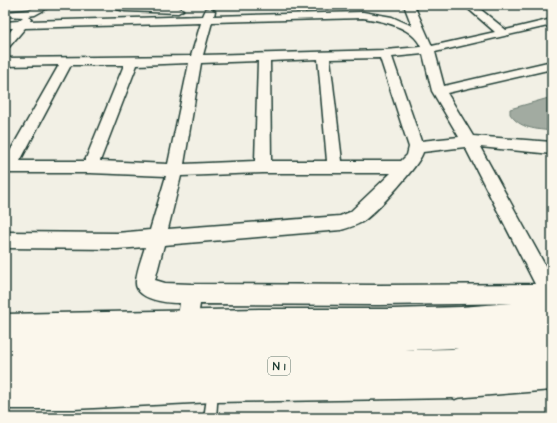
<svg xmlns="http://www.w3.org/2000/svg" width="557" height="423" viewBox="0 0 557 423" font-family="'Architects Daughter',sans-serif">
	<style>
		.water { fill: #a2aba1; stroke: #6e7f75 }
		.lines { fill: none; stroke-linecap: round; stroke-linejoin: round }
		.service-casing { stroke: #1f3d34; stroke-width: 3 }
		.minor-casing { stroke: #1f3d34; stroke-width: 3 }
		.tertiary-casing { stroke: #1f3d34; stroke-width: 3 }
		.trunk-casing { stroke: #1f3d34; stroke-width: 3 }
		.service { fill: #fbf7ec; fill-rule: evenodd }
		.minor { fill: #fbf7ec; fill-rule: evenodd }
		.tertiary { fill: #fbf7ec; fill-rule: evenodd }
		.trunk { fill: #fbf7ec; fill-rule: evenodd }
		.labels { text-anchor: middle; stroke-width: 3; stroke-linejoin: round; paint-order: stroke }
		.shield { fill: #fbf7ec; stroke: #61756b; stroke-width: 1 }
		.shield-label { font-size: 11px; font-weight: bold; fill: #1f3d34 }
	</style>
	<rect width="100%" height="100%" fill="#f2f0e5"/>
	<filter id="ink" filterUnits="userSpaceOnUse"><feTurbulence type="fractalNoise" baseFrequency=".025" numOctaves="2"/><feDisplacementMap in="SourceGraphic" scale="8" xChannelSelector="R" yChannelSelector="G"/><feConvolveMatrix kernelMatrix="1 2 1 2 8 2 1 2 1" color-interpolation-filters="sRGB"/></filter>
	<g filter="url(#ink)">
		<!-- water -->
		<path class="water" d="M552,97v34c-16,-2 -32,-2 -42,-17v-5z"/>
		<g class="lines">
			<!-- service casing -->
			<g class="service-casing">
				<path id="service" d="M213,386l4,1 1,4 -2,27h-12l4,-27 1,-4z"/>
			</g>
			<!-- minor casing -->
			<g class="minor-casing">
				<path id="minor" d="M40,5h13l-18,10 -7,1 3,3 -1,2 173,-5 3,-7 4,-1 5,3 -1,5 149,-4 29,5 20,9 -8,-21h10l18,41 63,-14 -31,-27h11l31,25 46,-11v6l-117,27 9,34 108,-25v8l-105,24 26,43 79,6v12l-72,-7 72,131v29l-8,-4 -166,2 -178,-1 -3,19 -3,7 -7,3 -7,-3 -3,-7 3,-20c-13,0 -46,-3 -44,-22 1,-11 6,-24 9,-34l-28,2 -112,-1v-16l112,1 33,-3 16,-54 -76,-3h-85v-13l54,-95 -54,1v-8l186,-2 10,-33 -176,5 -16,19 -4,2v-11l8,-10h-8v-6l13,-1 5,-4 -18,-1v-4l24,-2zM363,18c20,3 50,9 58,29l-36,3 -182,5 9,-33zM423,54l9,37 27,46 -38,4 -29,-84zM380,58l29,89 -2,8 -6,6h-59l-12,-102zM318,59l9,102h-56l-1,-100zM258,61l-3,100 -71,3 17,-101zM189,63l-21,101 -68,-3 37,-96zM71,65h53l-39,96h-65zM465,147l70,137 -157,1 -187,-1 -26,-1 -10,-3 9,-35 177,-15c7,-2 14,-4 21,-8 12,-7 58,-57 61,-70zM263,173h128l-41,39 -10,4 -172,13 13,-53z
					M117,5l61,2 5,3 -5,3 -53,-2 -8,-2 -1,-2z
					M543,5h9v4l-8,-2z"/>
			</g>
			<!-- tertiary casing -->
			<g class="tertiary-casing">
				<path id="tertiary" d="M552,300v24l-91,9 -68,2h-134l-254,5v-26l254,-5h134l68,-2z
					M552,362v28l-97,8 -242,4 -139,7h-69v-28h69l139,-7 242,-4z"/>
			</g>
			<!-- trunk casing -->
			<g class="trunk-casing">
				<path id="trunk" d="M552,316v52l-85,8 3,8 -5,10 -10,5 -10,-5 -6,-17 -434,10v-56l447,-10zM458,348l-54,2 48,-1z"/>
			</g>
			<!-- service -->
			<use href="#service" class="service"/>
			<!-- minor -->
			<use href="#minor" class="minor"/>
			<!-- tertiary -->
			<use href="#tertiary" class="tertiary"/>
			<!-- trunk -->
			<use href="#trunk" class="trunk"/>
		</g>
	</g>
	<g class="labels">
		<!-- shield labels -->
		<rect class="shield" x="268" y="357" width="22" height="18" rx="3"/>
		<g class="shield-label">
			<text x="279" y="370">N 1</text>
		</g>
	</g>
	<!-- margin -->
	<rect width="557" height="423" fill="none" stroke="#fbf7ec" stroke-width="20"/>
	<rect x="10" y="10" width="537" height="403" fill="none" stroke="#1f3d34" stroke-width="1.5" filter="url(#ink)"/>
</svg>
